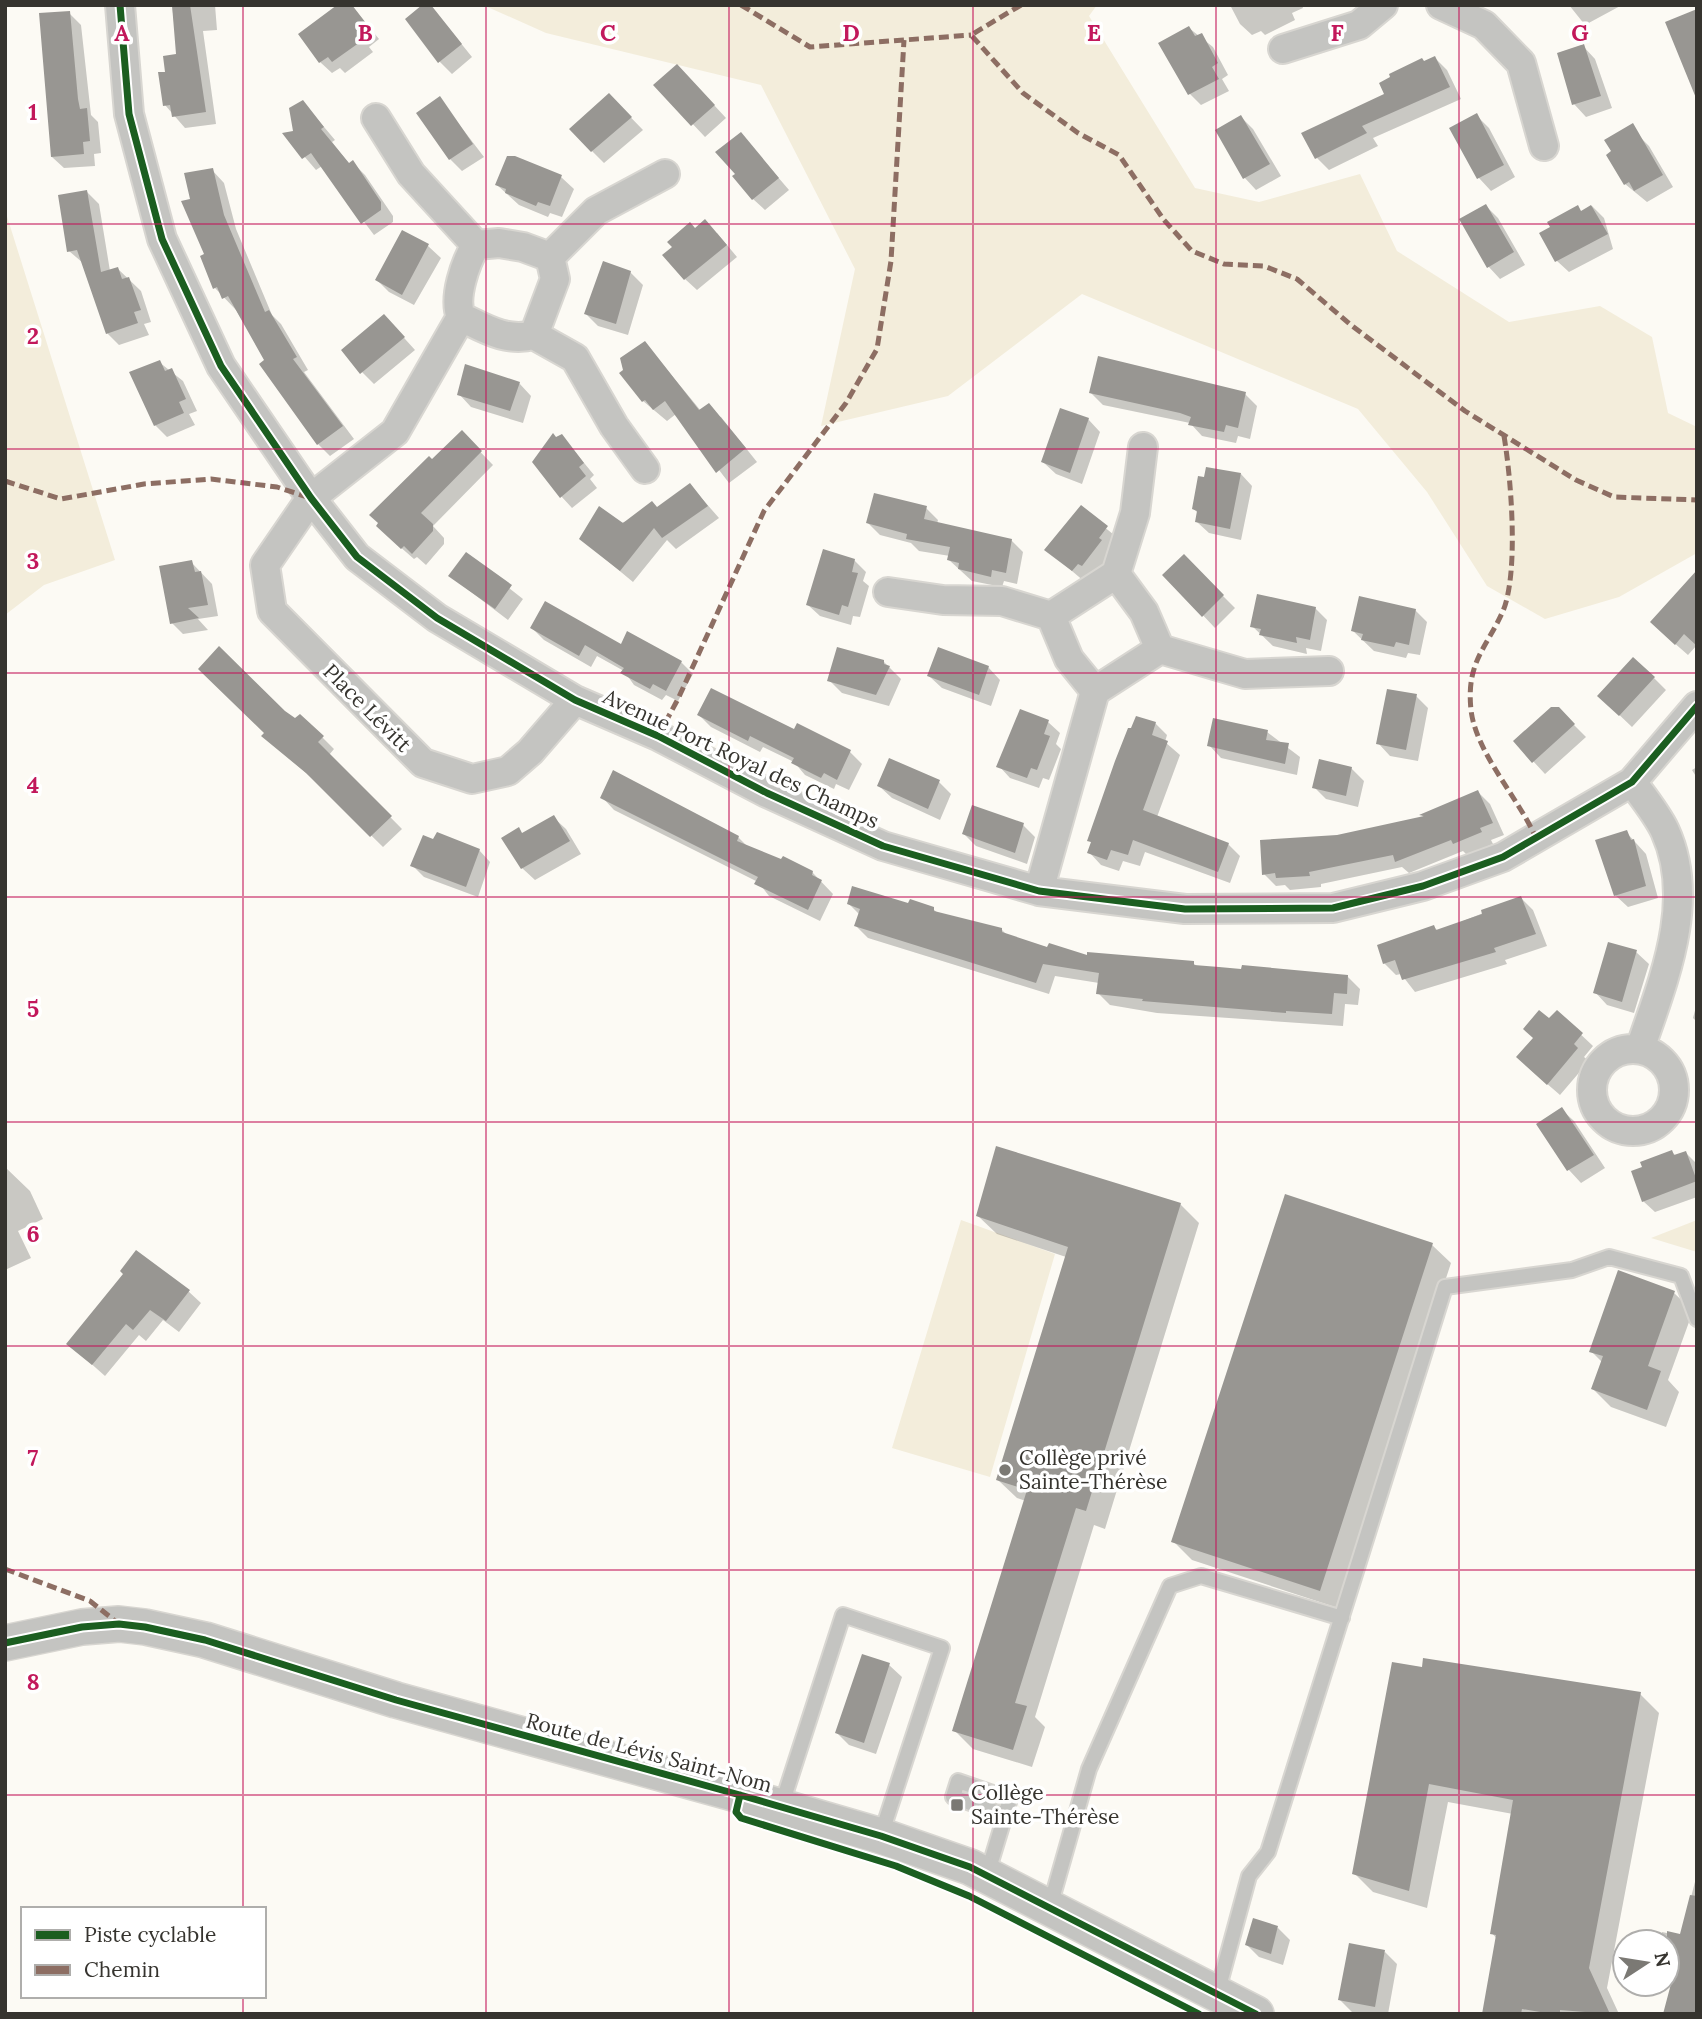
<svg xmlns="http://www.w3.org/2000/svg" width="1702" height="2019" viewBox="0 0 1702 2019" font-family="Lora,serif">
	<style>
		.green { fill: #f3eddb }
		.shadow { fill: #0003 }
		.building { fill: #989692 }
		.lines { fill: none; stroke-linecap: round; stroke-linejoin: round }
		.service-casing { stroke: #d8d6d1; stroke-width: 18 }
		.minor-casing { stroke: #d8d6d1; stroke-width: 32 }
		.tertiary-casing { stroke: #d8d6d1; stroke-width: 38 }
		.service { stroke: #c4c4c1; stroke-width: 14 }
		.minor { stroke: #c4c4c1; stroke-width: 28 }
		.tertiary { stroke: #c4c4c1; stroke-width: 35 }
		.quiet { stroke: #8d6e63; stroke-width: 5; stroke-dasharray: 10 5; stroke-linecap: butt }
		.cycleway-casing { stroke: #fff; stroke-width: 11 }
		.cycleway { stroke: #1b5e20; stroke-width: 7 }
		.grid { fill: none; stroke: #c2185b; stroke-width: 2; stroke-opacity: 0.55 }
		.poi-dot { fill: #7b7974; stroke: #fff; stroke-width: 2.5 }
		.labels { text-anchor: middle; stroke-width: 7; stroke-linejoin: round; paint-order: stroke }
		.street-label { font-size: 21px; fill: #36342f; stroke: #fff }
		.poi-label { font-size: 21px; fill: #36342f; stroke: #fff; text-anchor: start }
		.grid-label { font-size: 23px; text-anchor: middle; font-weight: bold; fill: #c2185b; stroke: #fff; stroke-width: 7; stroke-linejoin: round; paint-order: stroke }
	</style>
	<rect width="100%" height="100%" fill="#fcfaf4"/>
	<!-- green -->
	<path class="green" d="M483,5h614l-8,11 106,172 64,14 101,-28 37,77 112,71 91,-16 52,31 16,76 29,14v126l-78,44 -74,22 -58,-33 -60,-94 -69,-83 -276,-115 -134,102 -127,30 34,-157 -94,-184 -215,-52z
		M5,210l110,350 -71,25 -39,30z
		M961,1220l94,34 -65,223 -98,-29z
		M1697,1220v32l-46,-14z"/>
	<!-- shadow -->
	<path class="shadow" d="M172,5h43l2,25 -14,1 13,93 -31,4 -20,-23 2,-32 11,-17z
		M351,5l28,34 -10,8 4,5 -28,21 -5,-5 -8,5 -12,-11z
		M430,5l42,52 -20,17 -13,-13z
		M1230,5h72l1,3 -11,5 3,7 -30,15 -4,-4 -9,4 -12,-11z
		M1569,5h53l-37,20z
		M69,13l12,12 10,90 7,7 3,31 -7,1 1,12 -31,2 -12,-11z
		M1189,28l24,19 15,28 -6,4 7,12 -28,14 -11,-11z
		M1583,46l12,13 17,49 -26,9 -12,-13z
		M1435,58l12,12 14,29 -88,39 5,8 -49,24 -12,-12 70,-64z
		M689,78l37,40 -21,19 -49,-52z
		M609,95l34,35 -39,33 -12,-12z
		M439,98l45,59 -22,14 -12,-12z
		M303,102l32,38 -3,2 18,23 3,-2 12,12 28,41v6l-19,13 -52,-69 -6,4 -31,-36 10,-1z
		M1476,115l13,13 26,49 -24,14 -12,-13 -27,-49z
		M1241,117l12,12 28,47 -25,14 -12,-13z
		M741,134l48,56 -24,20 -12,-11z
		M1637,134l12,12 24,41 -26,15 -22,-18 -12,-32z
		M514,158l47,19 13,12 -12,28 -12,-4 -2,4 -29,-12 -22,-20z
		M212,170l12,13 12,46 36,86 9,9 27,46 -4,2 50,67 -24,17 -12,-12 -82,-134 -21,-22 -23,-88z
		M87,192l12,12 11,67 8,-2 23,22 10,31 -7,2 5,11 -30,10 -12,-12 -24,-70 -14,-12z
		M1486,206l12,12 27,47 -25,14 -12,-13z
		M1592,206l12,12 9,31 -44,23 -12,-11 25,-49z
		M403,232l25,14 13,12 -27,47 -25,-13 -12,-12z
		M717,233l20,24 -40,33 -12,-11z
		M630,272l13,13 -15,50 -30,-9 -12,-12z
		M396,329l19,21 -41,34 -12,-12z
		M645,343l56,68 20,6 36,45 -28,21 -53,-69 -9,7 -24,-20z
		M159,362l24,19 14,30 -8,3 6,11 -28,12 -12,-12 -24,-52z
		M519,383l12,13 -8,27 -52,-16 -12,-13z
		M1091,393l154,1 12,12 -7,33 -12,-3 -2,7 -34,-7 -12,-13 -87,-18z
		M1088,419l12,13 -18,52 -26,-10 -13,-12z
		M462,433l31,32 -60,61 11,12v6l-18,21 -9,-8 -3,2 -24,-21 42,-76z
		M562,436l32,39 -4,4 7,9 -25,20 -11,-12 -4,-57z
		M1241,474l11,12 -11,54 -32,-7 -12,-11 2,-8 -5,-5z
		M690,485l29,33 -43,31 -9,-9 -34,42 -52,-43 76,-30z
		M926,508l12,12 -1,4 74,16 12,12 -6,32 -13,-3 -2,6 -30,-6 -23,-21 1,-4 -31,-5 -8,-8 -31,-8 -12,-12z
		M1081,508l38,31 -6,15 -18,23 -10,5 -38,-32z
		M466,554l57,45 -15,21 -58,-44z
		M1184,557l51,51 -20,20 -50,-53z
		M854,560l12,12 -3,9 6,5 -9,31 -7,-1 -2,9 -31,-9 -12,-11z
		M191,562l21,22 6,32 -20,3 10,11 -25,4 -11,-11z
		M1697,587v58l-9,10 -24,-21z
		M1315,608l12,12 -6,31 -15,-3 1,6 -34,-8 -21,-20z
		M1415,610l12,12 -7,33 -12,-2 -2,5 -32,-7 -22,-21z
		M532,628l89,18 7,-12 53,28 12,12 -15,27 -12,-6 -4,5 -28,-15 -10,-14 -27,-15 -6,11 -47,-27z
		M883,661l18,18 -12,27 -47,-13 -13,-13z
		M988,667l12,13 -9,26 -49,-18 -13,-12z
		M1654,678l12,12 -34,37 -20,-19z
		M1416,696l12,12 -10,53 -28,-5 -12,-13z
		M1558,709l28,28 -41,37 -12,-13z
		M284,713l38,24 12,12 -5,6 73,74 -19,18 -63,-62 -57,-49z
		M699,715l151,37 12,12 -13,26 -13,-6 -2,5 -29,-14 -11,-13 -31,-15 -3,5 -49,-25z
		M1048,722l12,11 -4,11 5,5 -12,31 -6,-2 -4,10 -29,-10 -11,-12z
		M1155,723l12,12 -2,7 15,13 -23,62 71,27 12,12 -10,27 -85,-31 -5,14 -17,-5 -4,10 -18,-6 -12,-13 3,-9 -3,-3 43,-110z
		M1267,732l33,25 -3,18 -76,-17 -12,-13z
		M1697,767v11l-5,-8z
		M1351,768l13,13 -6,26 -32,-8 -12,-12z
		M939,782l12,12 -11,26 -48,-22 -13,-12z
		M1478,792l12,12 14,31 -13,5 2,4 -26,11 -4,-4 -54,22 -7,-6 -81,17v3l-31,3 -5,-5 -9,1 -12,-12 73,-37 87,-19 -2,-3z
		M602,797l136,40 11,11 63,24 21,22 -13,27 -51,-25 -11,-14 -144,-72z
		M553,817l13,12 15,25 -46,26 -13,-12z
		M1023,825l12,12 -8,27 -51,-18 -12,-12z
		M1626,832l20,22 12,44 -30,9 -13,-12z
		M479,850l11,12 -12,35 -54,-20 -12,-12z
		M1521,898l12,12 14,36 -42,14 2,4 -92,28 -14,-18 -5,1 -12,-12 50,-36 4,4z
		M849,904l84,5 6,5 63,16 6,6 17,6 63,15 105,6 5,4 149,9 13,13 -2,16 -13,-1 -2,22 -186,-13 -47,-8 -12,-12 1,-10 -44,-7 -6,18 -181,-56 -12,-12 4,-11z
		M1636,952l13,12 -15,49 -27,-8 -12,-13z
		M1697,1003v19l-4,-4z
		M1557,1012l36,34 -9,11 5,4 -29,34 -30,-26 19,-48z
		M1561,1109l13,12 31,47 -24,15 -12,-13 -31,-46z
		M1672,1152l4,4 10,-3 11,11v33l-42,15 -12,-11 1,-33z
		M5,1167l25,24 13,28 -25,12 13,27 -26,12z
		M1180,1204l19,19 -94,306 -11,-4 -59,192 10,10 -13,40 -59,-18 -19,-19 72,-229 -9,-3 -19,-18 68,-223 -69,-23 -19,-18z
		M1432,1245l19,18 -113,345 -146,-48 -19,-19z
		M188,1291l13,12 -22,29 -16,-12 -17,21 -7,-6 -34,41 -36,-32z
		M1674,1293l19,18 -25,69 11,12 -13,35 -55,-20 -18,-18 9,-27 -11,-11z
		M863,1656l26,9 13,12 -26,77 -27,-9 -12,-12z
		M1394,1664l246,30 19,19 -52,275 12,26h-121l-1,-75 -5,-6 21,-119 -65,-12 -21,106 -54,-16 -19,-19z
		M1697,1874v140l-30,-47v-25h-8l3,-10 19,4z
		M1278,1928l12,12 -7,25 -24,-8 -12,-12z
		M1385,1952l12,12 -9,50 -36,-2 -13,-13z"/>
	<!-- building -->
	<path class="building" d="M172,5h18l16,107 -34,5 -2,-12 -7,1 -5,-34h7l-2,-16 13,-2z
		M337,5h15l17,22 -10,7 4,6 -31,22 -4,-5 -9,6 -21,-29z
		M422,5h9l31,39 -24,19 -33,-44z
		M1697,9v89h-1l-31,-76z
		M70,11l8,88 2,10 7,-1 3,33 -7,1 1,12 -33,3 -12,-144z
		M1189,26l6,10 7,-3 16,30 -6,4 7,12 -31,16 -30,-52z
		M1584,44l17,52 -29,9 -15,-52z
		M1435,56l15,31 -88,39 5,7 -52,26 -14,-26 83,-39 -5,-11 11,-6 -1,-3 33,-16 2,3z
		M677,64l38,41 -24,21 -38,-41z
		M609,93l23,24 -41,35 -22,-23z
		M440,96l33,48 -24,16 -33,-47z
		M303,100l21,27 -3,2 28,34 4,-3 28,42v8l-20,14 -50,-71 -9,6 -20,-26 11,-2 -4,-23z
		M1477,113l27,52 -27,14 -28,-51z
		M1241,115l29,49 -27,15 -28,-49z
		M1633,123l30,52 -29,16 -5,-9 -5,3 -18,-30 5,-4 -7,-11z
		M741,132l38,46 -27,22 -20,-24 3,-2 -20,-22z
		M507,156h8l47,19 -12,31 -12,-4 -2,4 -31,-13 1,-4 -11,-4z
		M213,168l11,47 41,97 4,-2 28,47 -4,2 50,67 -26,19 -58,-81 5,-4 -36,-64 -6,3 -5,-12 -4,2 -13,-33 4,-2 -23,-53 9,-2 -6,-26z
		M87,190l14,82 17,-5 4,12 7,-2 12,33 -7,2 4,11 -32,11 -29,-84 -10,2 -9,-57z
		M1486,204l28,48 -27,16 -28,-49z
		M1578,205l3,6 10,-6 17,29 -53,28 -16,-29 11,-6 -3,-5z
		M705,219l22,26 -43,35 -22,-25 10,-8 -5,-5 23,-20 5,6z
		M402,230l27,14 -27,51 -27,-15z
		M603,261l28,10 -15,53 -32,-10z
		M384,314l21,23 -45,37 -19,-24z
		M645,341l54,69 10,-7 37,45 -30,25 -51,-72 -12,9 -8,-10 -3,2 -23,-29 4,-3 -3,-12z
		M1098,356l148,36 -8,36 -12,-3 -2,7 -36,-7 3,-8 -11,-4 -91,-20z
		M160,360l5,11 7,-3 14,31 -7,3 5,11 -30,13 -25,-54z
		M465,364l55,18 -10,29 -53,-16z
		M1060,408l29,10 -19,55 -29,-11z
		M462,430l20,21 -61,62 12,11v7l-21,23 -8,-8 -3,3 -25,-23 2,-3 -9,-8 60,-59 3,3z
		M553,433l3,4 6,-3 22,29 -5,4 7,9 -26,22 -28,-36z
		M1206,467l35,6 -11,56 -35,-7 2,-11 -5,-2 6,-33 6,1z
		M690,483l18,23 -46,32 -8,-10 -34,43 -41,-32 20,-33 24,17 29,-22 5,6z
		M874,493l53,13 -3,13 88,20 -6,34 -14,-3 -1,7 -33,-8 1,-6 -12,-3 3,-13 -44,-8 1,-5 -41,-11z
		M1081,505l27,21 -9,12 3,2 -20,26 -4,-2 -6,7 -28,-21z
		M823,549l32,10 -3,13 6,1 -10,34 -6,-2 -3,10 -33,-10z
		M466,552l46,33 -17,24 -47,-33z
		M1184,554l40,41 -22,22 -40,-42z
		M192,560l3,12 6,-1 7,34 -20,3 11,10 -29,6 -11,-58z
		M1697,570v76l-13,-12 -9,11 -25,-23z
		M1257,594l59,13 -6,33 -14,-3 1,6 -38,-8 2,-6 -11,-2z
		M1359,596l57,13 -7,36 -13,-3 -2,5 -33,-7 2,-6 -12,-3z
		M545,601l76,43 6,-13 55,30 -16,30 -13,-7 -3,5 -30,-16 4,-5 -39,-23 -6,11 -49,-28z
		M219,646l66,65 10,7 5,-4 24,22 -6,6 74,74 -22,21 -64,-64 -45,-37 3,-3 -66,-64z
		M837,647l47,13v4l6,2 -14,29 -49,-14z
		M938,647l51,19 -10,29 -52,-19z
		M1633,657l22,20 -36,39 -22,-20z
		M711,688l83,41 3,-6 54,27 -14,30 -13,-7 -3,5 -30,-15 3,-5 -44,-22 -2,5 -51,-26z
		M1387,689l30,5 -11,56 -30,-6z
		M1551,707h8l16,17 -43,39 -19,-22z
		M1020,709l29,11 -5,14 6,2 -13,34 -6,-2 -4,10 -31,-11z
		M1136,716l20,6 -4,13 16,6 -25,69 86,33 -11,29 -85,-32 -5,15 -17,-5 -4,10 -20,-7 4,-11 -4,-1 28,-80 13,-33h3z
		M1213,718l55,12 -2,10 23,3 -4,21 -78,-18z
		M889,758l51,22 -12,29 -51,-23z
		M1319,759l33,8 -6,29 -34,-8z
		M613,770l126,66 -2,5 44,18 2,-3 30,15 -1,4 10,5 -14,30 -54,-26 4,-7 -158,-79z
		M1478,790l15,33 -13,5 2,4 -29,12 -2,-4 -56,22 -2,-7 -84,17 1,4 -34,2 -1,-5 -13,2 -2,-35 77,-5 87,-19 -5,-1z
		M972,805l52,18 -9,30 -53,-19z
		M554,815l16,26 -49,28 -20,-31 18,-11 3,6z
		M1627,830l4,10 3,-1 12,47 -32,10 -19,-56z
		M437,832l43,17 -14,38 -56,-21 13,-31 10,4z
		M852,886l56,17 2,-4 24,8v4l68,17v4l45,15 2,-4 38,12v-3l107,9v4l25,2 22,2 1,-4 106,10 -1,19 -13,-1 -2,21 -46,-3v2l-144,-12 1,-2 -47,-5 3,-21 -56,-9 -7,19 -182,-57 6,-17 -13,-5z
		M1521,896l15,38 -42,14 2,4 -94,28 -7,-20 -12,4 -6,-19 57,-20 2,5 46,-16 -1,-4z
		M1608,942l29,8 -15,52 -29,-9z
		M1539,1010l10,8 8,-8 26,23 -9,11 4,4 -31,37 -31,-28 17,-19 -10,-9z
		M1562,1107l32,48 -27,16 -31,-47z
		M996,1146l185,57 -95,308 -10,-3 -61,195 12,3 -14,44 -61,-19 75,-241 -31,-10 72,-233 -92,-31z
		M1672,1150l2,5 12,-4 11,30 -55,21 -11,-31 11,-4 -2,-5z
		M1285,1194l148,49 -113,348 -149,-49z
		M136,1250l54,40 -24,31 -16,-11 -17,20 -7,-6 -34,41 -26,-21 57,-70 -3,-3z
		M1618,1270l57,21 -27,75 13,5 -14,39 -56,-21 12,-33 -14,-4z
		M862,1654l28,9 -26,80 -29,-10z
		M1423,1658l218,34 -52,276 21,46 -50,-4v4h-8l-30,-5 -1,5h-39l14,-79 -6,-1 23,-134 -84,-16 -20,107 -57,-17 40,-212 30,5z
		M1690,1895l7,1v118h-34l13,-49 -9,-3v-31l13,3z
		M1253,1918l25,8 -7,28 -26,-9z
		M1349,1943l36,7 -10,57 -37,-7z"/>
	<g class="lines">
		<!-- service casing -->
		<g class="service-casing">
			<path id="service" d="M781,1807l62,-192 99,33 -61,187
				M987,1875l23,-76 -52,-18 -5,16 52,18
				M1050,1906l39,-137 81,-183 31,-10 141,42
				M1217,1994l32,-118 19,-24 177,-565 127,-17 37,-13 72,19 16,43"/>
		</g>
		<!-- minor casing -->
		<g class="minor-casing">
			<path id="minor" d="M120,5l9,109 33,125 59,127 90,132 46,59 80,61 138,82 83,36 109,57 116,53 156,45 146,18 148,-1 90,-22 80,-29 129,-75 65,-76
				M1441,5l43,20 37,38 23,83
				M1283,49l76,-24 24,-20
				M376,118l35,56 65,71
				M499,243l24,4 27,10 5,22 -21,56c-28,7 -48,-6 -73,-18 -8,-19 4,-54 15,-72z
				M550,257l46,-46 69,-37
				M461,317l-66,115 -84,66 -46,67 7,46 151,152 49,16 36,-8 22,-19 45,-52
				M534,335l41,23 39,68 31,43
				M1116,574l28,38 16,37 -65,42 -26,-32 -18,-43 65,-42 19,-61 8,-66
				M888,592l55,8 59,1 49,15
				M1160,649l85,25 84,-3
				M1632,782c11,15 25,32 33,49 32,70 -2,150 -25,218
				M1039,891l56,-200
				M1592 1090a41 41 0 1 1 82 0a41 41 0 1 1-82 0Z"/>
		</g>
		<!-- tertiary casing -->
		<g class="tertiary-casing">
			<path id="tertiary" d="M5,1643l77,-16 37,-3 26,3 60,13 191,60 344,95 141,41 89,31 286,147"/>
		</g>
		<!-- service -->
		<use href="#service" class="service"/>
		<!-- minor -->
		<use href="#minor" class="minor"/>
		<!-- tertiary -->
		<use href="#tertiary" class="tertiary"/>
		<!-- quiet -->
		<path class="quiet" d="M741,5l69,42 161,-12
			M1021,5l-50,30 52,58 55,40 41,22 45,65 28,31 32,13 40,2 33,13 54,46 114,86 111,69 38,17 83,3
			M1504,436c7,41 15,136 -1,175 -17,38 -37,51 -32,99 5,43 47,87 65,128
			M5,481l56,18 83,-15 67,-5 66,8 33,11
			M658,736l20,-37 86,-188 82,-108 31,-54 14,-88 13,-221
			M5,1569l85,32 29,23"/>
		<!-- cycleway casing -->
		<g class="cycleway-casing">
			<path id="cycleway" d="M120,5l9,109 33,125 59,127 90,132 46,59 80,61 138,82 83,36 109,57 116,53 156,45 146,18 148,-1 90,-22 80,-29 129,-75 65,-76
				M5,1643l77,-16 37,-3 26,3 60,13 191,60 344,95 141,41 89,31 286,147
				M740,1795l-4,17 5,6 155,48 73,30 230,118"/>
		</g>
		<!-- cycleway -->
		<use href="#cycleway" class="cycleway"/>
	</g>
	<!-- grid -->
	<path class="grid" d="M243,5v1904M486,5v2009M729,5v2009M973,5v2009M1216,5v2009M1459,5v2009M5,224h1692M5,449h1692M5,673h1692M5,897h1692M5,1122h1692M5,1346h1692M5,1570h1692M5,1795h1692M243,1996v18"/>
	<!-- markers -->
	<g class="poi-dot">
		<circle cx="1005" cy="1470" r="7"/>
		<rect x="950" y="1798" width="14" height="14" rx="3.5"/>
	</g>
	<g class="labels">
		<!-- street labels -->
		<g class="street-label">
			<text transform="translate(367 708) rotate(45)" y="7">Place Lévitt</text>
			<text transform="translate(741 759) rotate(25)" y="7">Avenue Port Royal des Champs</text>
			<text transform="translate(649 1753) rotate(15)" y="7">Route de Lévis Saint-Nom</text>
		</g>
		<!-- poi labels -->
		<g class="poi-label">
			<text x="1019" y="1465">Collège privé<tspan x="1019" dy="24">Sainte-Thérèse</tspan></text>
			<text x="971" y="1800">Collège<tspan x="971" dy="24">Sainte-Thérèse</tspan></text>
		</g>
	</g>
	<g class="grid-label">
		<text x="122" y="41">A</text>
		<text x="365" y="41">B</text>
		<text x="608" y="41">C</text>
		<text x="851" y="41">D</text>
		<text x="1094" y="41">E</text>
		<text x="1337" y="41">F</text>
		<text x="1580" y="41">G</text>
		<text x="33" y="120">1</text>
		<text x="33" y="344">2</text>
		<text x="33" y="569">3</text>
		<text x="33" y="793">4</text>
		<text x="33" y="1017">5</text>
		<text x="33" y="1242">6</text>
		<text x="33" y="1466">7</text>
		<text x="33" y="1690">8</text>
	</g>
	<!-- border -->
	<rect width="1702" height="2019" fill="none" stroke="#36342f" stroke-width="14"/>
	<!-- legend -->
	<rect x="21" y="1907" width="245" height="91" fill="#ffffff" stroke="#afaeac" stroke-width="2"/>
	<rect x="35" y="1930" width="35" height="10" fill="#1b5e20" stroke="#afaeac" stroke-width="2"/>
	<text x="84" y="1942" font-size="21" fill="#36342f">Piste cyclable</text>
	<rect x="35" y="1965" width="35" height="10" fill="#8d6e63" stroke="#afaeac" stroke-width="2"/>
	<text x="84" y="1977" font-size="21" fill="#36342f">Chemin</text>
	<!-- north arrow -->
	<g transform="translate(1646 1963) rotate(78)"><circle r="33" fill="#ffffff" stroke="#afaeac" stroke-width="2"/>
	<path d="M0-5L12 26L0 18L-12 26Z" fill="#7b7974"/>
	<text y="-10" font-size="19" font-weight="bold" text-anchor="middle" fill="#36342f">N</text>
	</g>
</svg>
